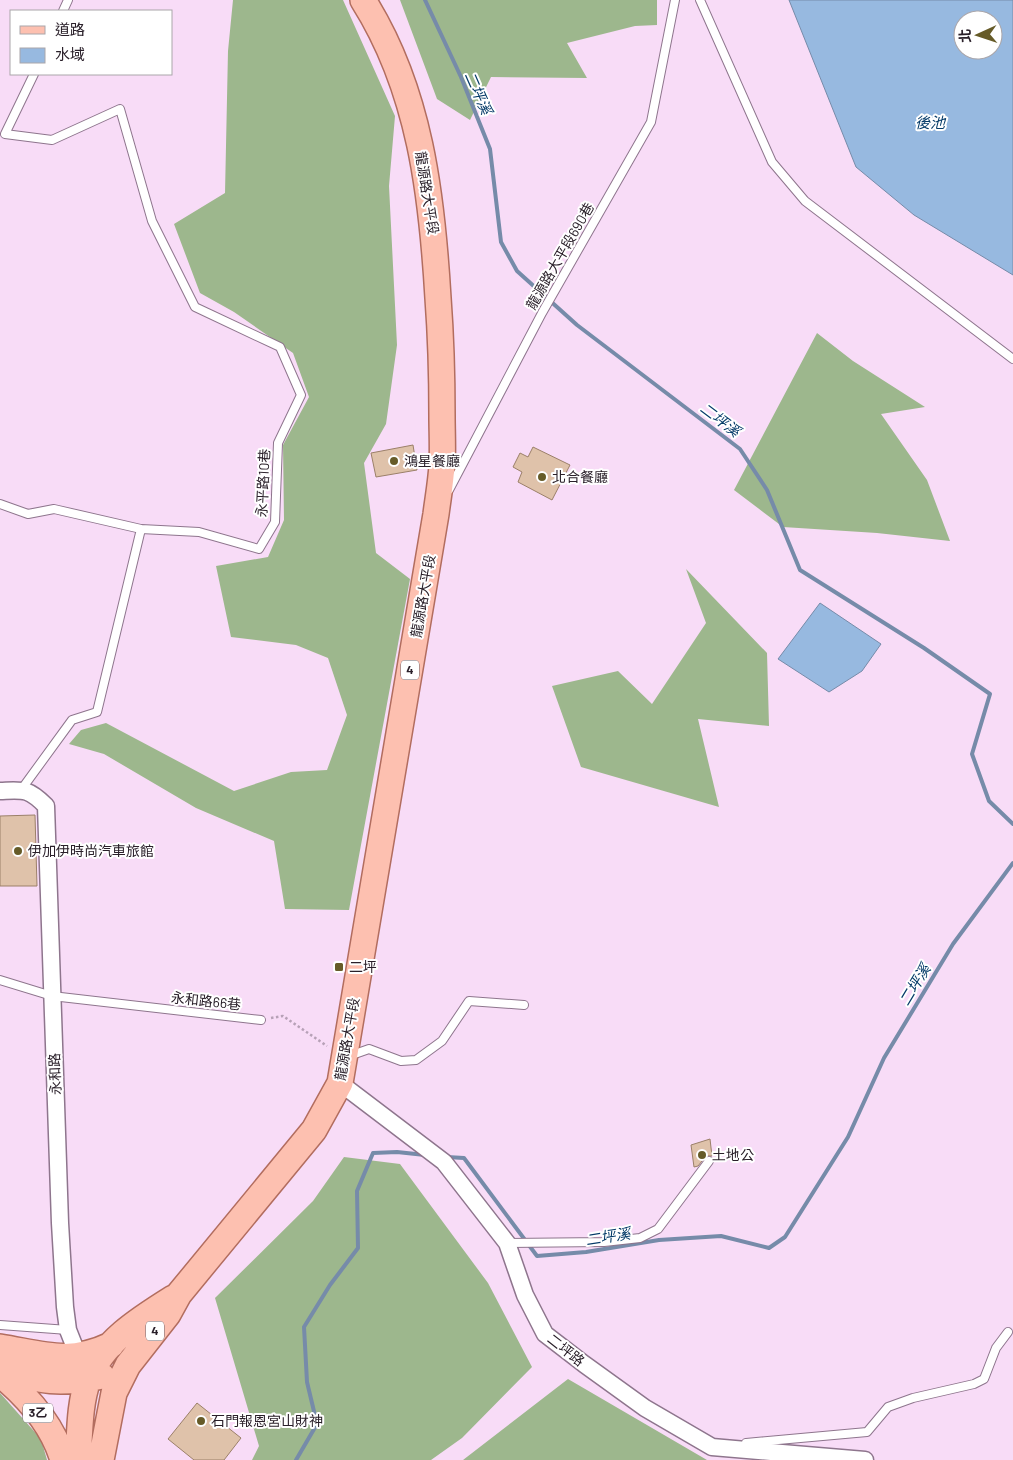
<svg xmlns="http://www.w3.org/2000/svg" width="1013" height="1460" viewBox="0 0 1013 1460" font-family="Barlow,'Noto Sans TC',sans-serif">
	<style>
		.forest { fill: #9db78d }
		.water { fill: #97b9e0; stroke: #768ba9; fill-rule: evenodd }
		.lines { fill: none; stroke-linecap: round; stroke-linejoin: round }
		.stream { stroke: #768ba9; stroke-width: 4 }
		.building { fill: #dfc2aa; stroke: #9b8069 }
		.service-casing { stroke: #8e758d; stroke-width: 10 }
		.minor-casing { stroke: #8e758d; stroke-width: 19 }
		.primary-casing { stroke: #b26d5f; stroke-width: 28 }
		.path { stroke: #b7a1b7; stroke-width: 2.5; stroke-dasharray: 2.5 2.5; stroke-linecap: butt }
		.service { stroke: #fff; stroke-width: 8 }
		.minor { stroke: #fff; stroke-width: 16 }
		.primary { stroke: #fdc0b0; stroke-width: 25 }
		.poi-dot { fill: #665b28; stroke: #fff; stroke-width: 2 }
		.labels { text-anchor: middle; stroke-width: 4; stroke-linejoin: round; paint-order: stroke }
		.shield { fill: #fff; stroke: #6a636a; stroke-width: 1 }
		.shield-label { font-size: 12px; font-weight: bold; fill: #2a202a }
		.street-label { font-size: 14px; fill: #2a202a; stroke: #fff }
		.poi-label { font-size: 14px; fill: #2a202a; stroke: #fff; text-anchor: start }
		.water-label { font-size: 15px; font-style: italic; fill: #043a68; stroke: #fff }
	</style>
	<rect width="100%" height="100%" fill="#f8dcf7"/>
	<!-- forest -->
	<path class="forest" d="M233,0h110l52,116 -6,70 8,159 -11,79 -22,39 12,90 34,26 -61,331 -64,-1 -11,-68 -78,-33 -92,-54 -35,-10 12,-14 25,-7 128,68 57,-19 36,-2 20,-55 -19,-57 -32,-13 -65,-8 -15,-71 52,-9 16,-37 -1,-75 26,-48 -16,-44 -59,-41 -34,-19 -26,-69 51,-31 3,-142z
		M400,0h257v25l-22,1 -68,17 20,35 -96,-1 -21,43 -33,-21z
		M817,333l36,28 72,46 -44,7 46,66 23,61 -73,-8 -94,-6 -49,-37z
		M686,569l81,84 2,73 -71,-7 21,88 -138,-40 -29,-81 66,-15 34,33 54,-81z
		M344,1157l56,7 88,119 44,84 -70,71 -31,22h-179l7,-14 -44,-148 98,-97z
		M568,1379l139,81h-244z
		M0,1393l41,46 6,21h-47z"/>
	<!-- water -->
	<path class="water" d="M789,0h224v275l-99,-60 -58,-48zM963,20h30v30h-30z
		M820,603l61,41 -19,27 -33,21 -51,-33z"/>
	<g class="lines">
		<!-- stream -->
		<path class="stream" d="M425,0l36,77 29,72 11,93 16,29 60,54 163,124 27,41 33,80 124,78 66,46 -18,60 17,47 24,23
			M447,1157l17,1 73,98 49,-4 73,-12 62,-4 48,12 16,-11 63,-100 36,-79 69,-114 60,-81
			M296,1460l21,-36 -10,-42 -3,-55 26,-42 28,-37 -1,-57 16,-38 24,-1 28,3"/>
	</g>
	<!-- building -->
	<path class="building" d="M413,445l4,25 -41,7 -5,-24z
		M533,447l37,18 -18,35 -34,-18 4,-10 -9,-5 7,-14 8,4z
		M35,815l2,71h-37v-70z
		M710,1139l2,17h-6l-8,10 -4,1 -3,-22z
		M197,1403l44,35 -17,22h-30l-26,-21z"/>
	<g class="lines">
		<!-- service casing -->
		<g class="service-casing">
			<path id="service" d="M700,0l72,162 33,39 208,158
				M63,11l5,-11
				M449,490l93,-177 109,-191 24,-122
				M0,504l28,10 26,-5 87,20
				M21,790l51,-70 25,-8 44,-183 58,3 60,17 16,-27 3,-79 23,-48 -21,-48 -85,-40 -43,-86 -32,-112 -68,31 -47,-6 29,-60
				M0,980l52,16 209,24
				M349,1056l20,-7 32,12 15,-1 26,-19 27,-40 55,4
				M507,1243l97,-1 36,-4 18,-9 51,-68
				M0,1325l68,5
				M746,1443l121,-11 21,-25 25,-9 61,-14 10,-5 12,-31 12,-16"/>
		</g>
		<!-- minor casing -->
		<g class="minor-casing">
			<path id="minor" d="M0,791c24,-1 28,-3 46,15l14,417 5,84 3,23 13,33
				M340,1083l104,79 63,81 18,52 20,39 39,30 61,44 67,39 153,13"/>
		</g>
		<!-- primary casing -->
		<g class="primary-casing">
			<path id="primary" d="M0,1347c43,7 69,18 111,-2
				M0,1368c41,14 60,17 102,8
				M0,1374c28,23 53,51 63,86
				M78,1460c2,-26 1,-55 10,-80 14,-38 53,-62 85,-82
				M101,1460l13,-67 14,-28 40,-51 11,-20 135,-164 26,-47 96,-569c2,-16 5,-32 6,-49 1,-16 0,-33 0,-49 0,-39 -1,-78 -4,-118 -6,-103 -18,-208 -75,-298"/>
		</g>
		<!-- path -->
		<path class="path" d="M271,1018l12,-2 44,30"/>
		<!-- service -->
		<use href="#service" class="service"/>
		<!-- minor -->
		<use href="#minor" class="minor"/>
		<!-- primary -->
		<use href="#primary" class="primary"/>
	</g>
	<!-- markers -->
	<g class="poi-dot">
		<circle cx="394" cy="461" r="5"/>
		<circle cx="542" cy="477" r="5"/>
		<circle cx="18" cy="851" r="5"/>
		<rect x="334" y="962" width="10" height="10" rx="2.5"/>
		<circle cx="702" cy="1155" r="5"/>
		<circle cx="201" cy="1421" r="5"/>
	</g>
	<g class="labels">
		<!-- shield labels -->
		<g class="shield">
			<rect x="401" y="660.5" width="18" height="19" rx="4"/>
			<rect x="146" y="1321.5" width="18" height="19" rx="4"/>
			<rect x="23" y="1403.5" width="30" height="19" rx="4"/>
		</g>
		<g class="shield-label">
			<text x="410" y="674">4</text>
			<text x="155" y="1335">4</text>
			<text x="38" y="1417">3乙</text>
		</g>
		<!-- street labels -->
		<g class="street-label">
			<text transform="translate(427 193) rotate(81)" y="5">龍源路大平段</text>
			<text transform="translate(560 256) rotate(-60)" y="5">龍源路大平段690巷</text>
			<text transform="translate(263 483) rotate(-87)" y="5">永平路10巷</text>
			<text transform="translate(423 596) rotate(-80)" y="5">龍源路大平段</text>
			<text transform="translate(206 1001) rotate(6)" y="5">永和路66巷</text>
			<text transform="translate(347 1039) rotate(-80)" y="5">龍源路大平段</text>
			<text transform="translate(55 1074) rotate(-92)" y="5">永和路</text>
			<text transform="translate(566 1350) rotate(38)" y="5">二坪路</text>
		</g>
		<!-- poi labels -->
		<g class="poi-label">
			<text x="404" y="466">鴻星餐廳</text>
			<text x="552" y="482">北合餐廳</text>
			<text x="28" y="856">伊加伊時尚汽車旅館</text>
			<text x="349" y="972">二坪</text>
			<text x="712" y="1160">土地公</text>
			<text x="211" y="1426">石門報恩宮山財神</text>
		</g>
		<!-- water labels -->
		<g class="water-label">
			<text transform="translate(478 93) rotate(66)" y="5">二坪溪</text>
			<text x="930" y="128">後池</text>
			<text transform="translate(720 420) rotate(37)" y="5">二坪溪</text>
			<text transform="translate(915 985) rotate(-59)" y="5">二坪溪</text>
			<text transform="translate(608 1237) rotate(-9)" y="5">二坪溪</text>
		</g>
	</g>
	<!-- legend -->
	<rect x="10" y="10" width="162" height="65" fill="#ffffff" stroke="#aaa6aa"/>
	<rect x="20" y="26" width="25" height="8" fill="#fdc0b0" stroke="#aaa6aa"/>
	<text x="55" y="35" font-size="15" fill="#2a202a">道路</text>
	<rect x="20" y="48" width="25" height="15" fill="#97b9e0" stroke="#aaa6aa"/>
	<text x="55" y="60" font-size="15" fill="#2a202a">水域</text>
	<!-- north arrow -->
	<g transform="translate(978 35) rotate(267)"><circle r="24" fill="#ffffff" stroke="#aaa6aa"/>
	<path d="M0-4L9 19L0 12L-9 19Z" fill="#665b28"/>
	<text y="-8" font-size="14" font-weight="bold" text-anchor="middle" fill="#2a202a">北</text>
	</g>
</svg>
